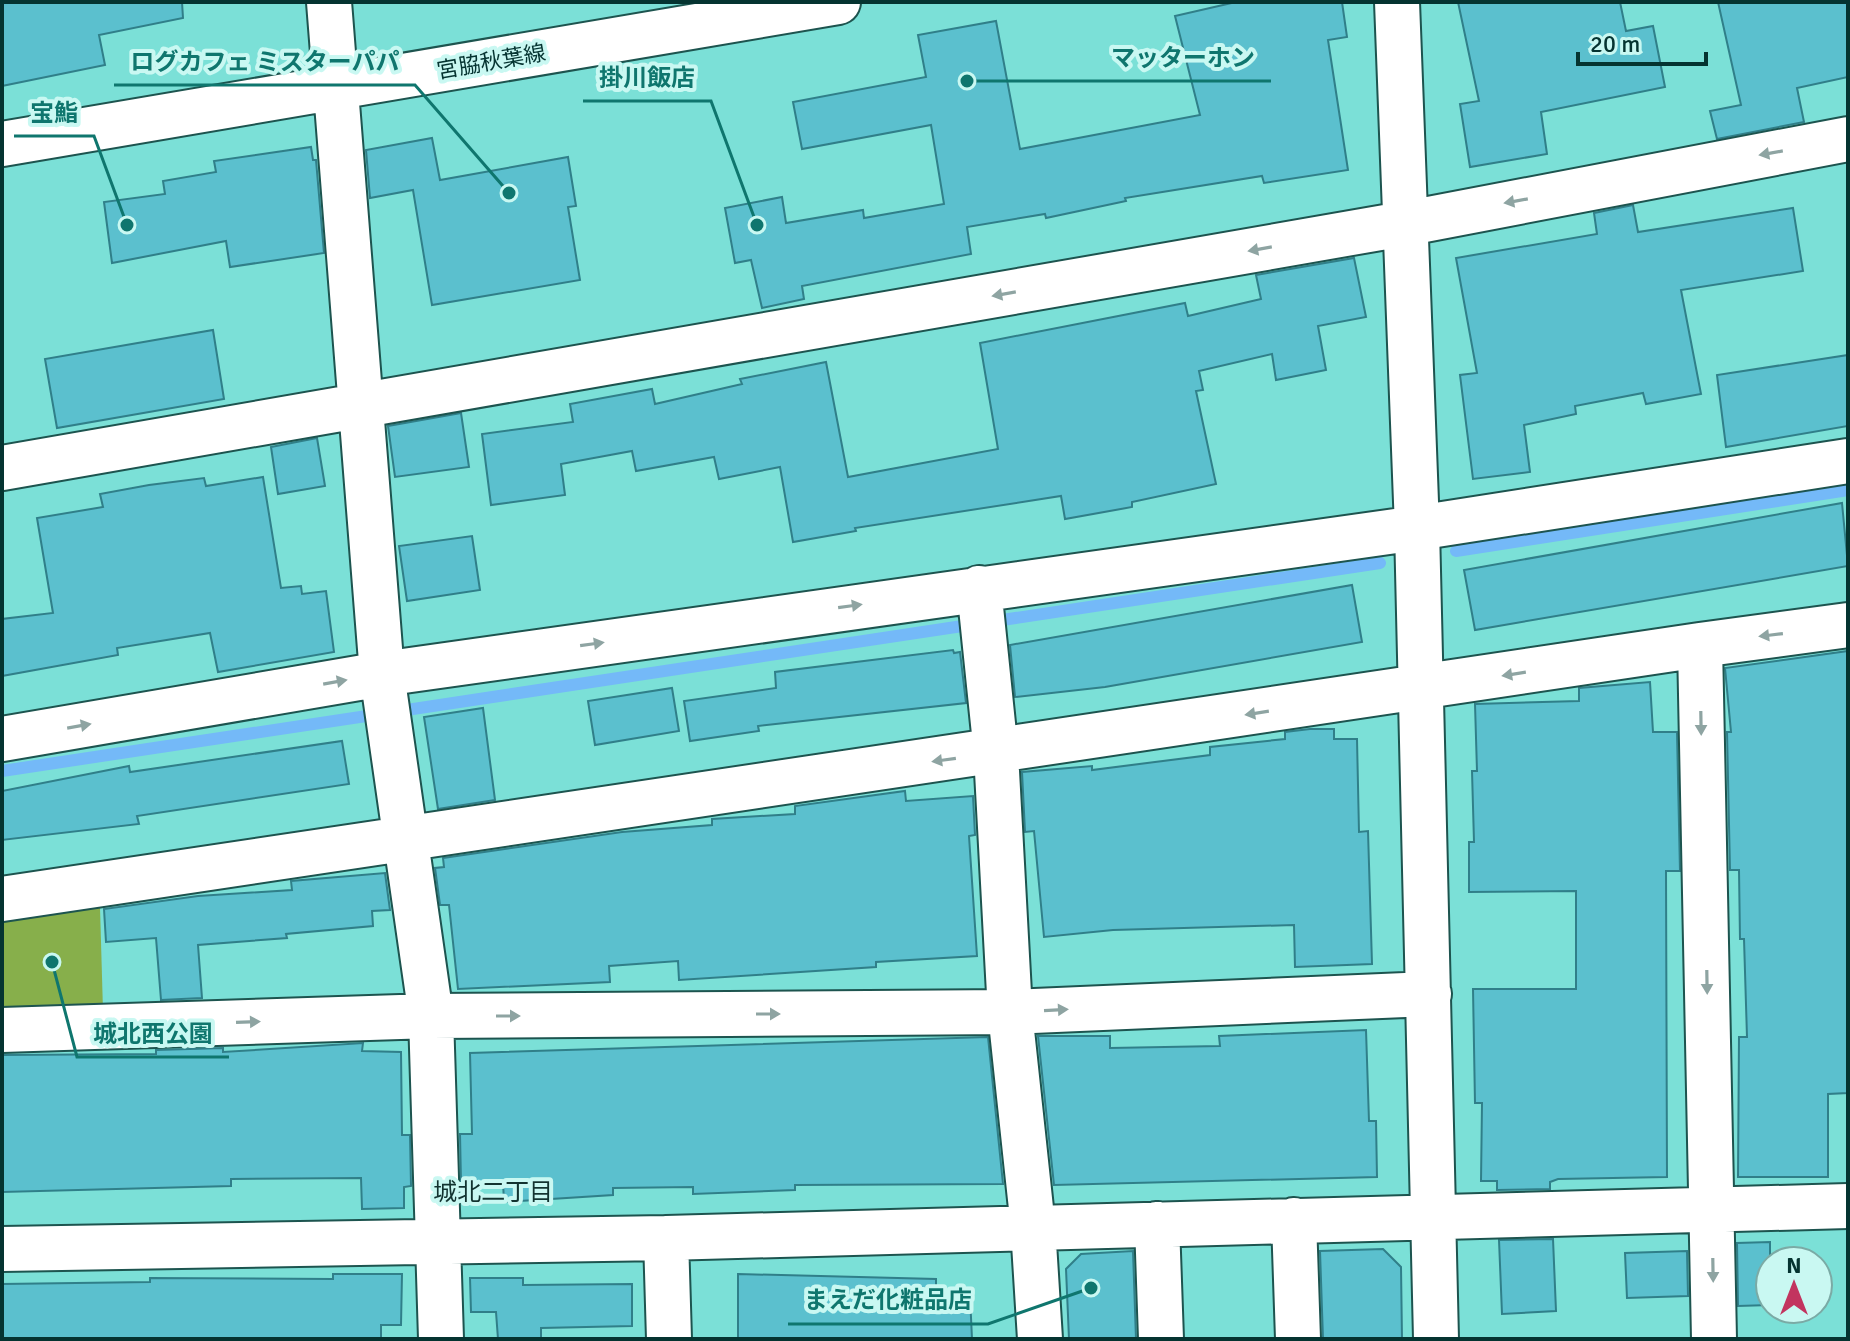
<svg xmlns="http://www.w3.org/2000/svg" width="1850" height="1341" viewBox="0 0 1850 1341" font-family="Signika,'Noto Sans JP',sans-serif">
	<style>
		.green { fill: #87af4b }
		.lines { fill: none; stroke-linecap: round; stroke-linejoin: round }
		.stream { stroke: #74b9f8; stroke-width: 12 }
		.building { fill: #5bc0ce; stroke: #307f89; stroke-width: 2 }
		.minor-casing { stroke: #1d544f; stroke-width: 48 }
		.minor { stroke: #fff; stroke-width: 44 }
		.oneway { fill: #8ea4a2 }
		.labels { text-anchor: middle; stroke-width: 8; stroke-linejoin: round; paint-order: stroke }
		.street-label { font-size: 22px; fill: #053431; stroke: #c9f8f2 }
		.neighbourhood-label { font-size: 24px; fill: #123330; stroke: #c9f8f2 }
		.leader { fill: none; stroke: #0f766e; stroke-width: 3 }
		.callout-dot { fill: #0f766e; stroke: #c9f8f2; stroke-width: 3 }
		.callout-label { font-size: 24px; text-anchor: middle; font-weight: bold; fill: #0f766e; stroke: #c9f8f2; stroke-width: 8; stroke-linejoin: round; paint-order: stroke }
	</style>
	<rect width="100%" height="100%" fill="#7be0d7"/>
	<!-- green -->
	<path class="green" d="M93,902l7,5 3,104 -101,1v-99z"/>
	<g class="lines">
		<!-- stream -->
		<path class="stream" d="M1456,551l392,-61
			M2,771l1378,-208"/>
	</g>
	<!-- building -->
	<path class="building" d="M2,2h180l1,16 -84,17 6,30 -103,21z
		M1236,2h106l5,35 -19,3 20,130 -84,13 -2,-7 -137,22 1,3 -80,17 -1,-4 -78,13 4,27 -169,32 2,13 -42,9 -11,-48 -16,3 -10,-55 57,-11 4,26 77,-13 1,8 80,-14 -13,-79 -129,24 -9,-47 133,-25 -8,-42 78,-14 24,128 180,-34 -25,-99z
		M1458,2h162l6,29 27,-5 12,61 -124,25 6,42 -77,13 -10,-63 19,-3z
		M1718,2h130v75l-51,11 7,34 -87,17 -7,-28 31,-6z
		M432,138l8,42 128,-23 8,49 -8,1 12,73 -148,25 -19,-115 -43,8 -4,-48z
		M311,147l2,13h3l8,93 -94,14 -4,-26 -114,22 -8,-61 61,-8 -2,-13 53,-9 -2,-11z
		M1633,205l5,27 155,-24 10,63 -122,19 20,104 -55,10 -3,-11 -68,13 1,8 -52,11 6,47 -57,7 -13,-104 17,-2 -21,-115 141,-24 -3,-21z
		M1354,258l12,59 -48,9 8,44 -50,10 -4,-26 -73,17 4,19 -7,1 20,93 -84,18v5l-67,12 -4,-23 -206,32 1,3 -63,11 -13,-75 -61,12 -5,-22 -78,14 -4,-20 -71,13 4,31 -74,10 -9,-71 91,-12 -3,-18 82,-15 3,15 87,-20 -2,-5 86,-17 22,115 150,-28 -18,-106 205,-40 3,13 73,-17 -5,-24z
		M213,330l11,69 -167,29 -12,-69z
		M1848,355v71l-122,21 -9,-72z
		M461,413l8,54 -74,10 -7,-51z
		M317,438l8,48 -47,8 -7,-47z
		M263,477l18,111 20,-2 1,8 24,-3 8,61 -116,20 -8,-39 -93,15 1,7 -116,21v-57l51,-6 -16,-95 66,-11 -3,-13 49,-9 55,-7 2,8z
		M1842,503l6,63 -373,64 -11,-60z
		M472,536l8,54 -73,11 -8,-55z
		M1352,585l10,57 -257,45 -90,10 -5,-52z
		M953,650l1,3 6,-1 6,51 -208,23 1,5 -69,10 -6,-40 92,-13 -1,-16z
		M1848,651v442l-20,1v83h-90l1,-140h8l-3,-98h-4l-1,-69h-9l-3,-138h4l-6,-64z
		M1650,682l3,50h24l3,139h-14l1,306 -109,2 -8,3v7l-53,1v-9h-16l1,-78h-7l-2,-114h103v-98l-107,1v-50h5l-2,-71h5l-2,-67 104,-3v-13z
		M672,688l7,43 -84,14 -7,-44z
		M483,708l12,92 -57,9 -14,-92z
		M1310,729h24v10h23l2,93 9,-1 4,133 -77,3 -1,-42 -181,5 -69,7 -10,-106 -9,1 -3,-60 70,-6v4l118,-15v-8l75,-8v-7z
		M342,741l7,43 -212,32 2,8 -137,16v-49l127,-25 1,6z
		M905,791l1,10 67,-5 2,39 -6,1 8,120 -101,6v5l-197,13 -1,-19 -69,5 1,16 -152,7 -9,-84h-9l-5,-37 9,-1 -1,-9 179,-26 90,-7v-6l83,-5v-8z
		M385,873l5,37 -18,1 1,15 -87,8 1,4 -89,7 4,53 -41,2 -5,-62 -50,4 -2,-33 94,-13 94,-6 -1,-9z
		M1366,1030l3,91h7l1,56 -323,8 -16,-149h72v12l110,-2 -1,-10z
		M988,1037l15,147 -208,1v5l-102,4v-7l-80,1v7l-109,7 -1,-20h-42l-1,-48h12l-2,-81z
		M363,1043l-1,8 39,1 1,83h8l1,51 -7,1v21l-42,1 -1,-31 -130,1v7l-229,6v-137l154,-1v-4l67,-2v4z
		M1553,1239l3,72 -54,3 -3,-74z
		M1770,1242v63l-32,1 -1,-63z
		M1383,1249l18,18 1,72h-79l-3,-88z
		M1133,1251l3,88h-67l-3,-70 15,-15z
		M1687,1251l1,45 -61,2 -2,-45z
		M333,1274h69l-1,51h-20v14h-379v-55l148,-2v-4l183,1z
		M738,1274l198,5v18l34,-1 2,43h-234z
		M470,1278h53v7l109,-1v42l-91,2v11h-43l-2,-27h-25z"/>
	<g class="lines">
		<!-- minor casing -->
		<g class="minor-casing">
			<path id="minor" d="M329,2l53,672 49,342 10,323
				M1397,2l20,526 19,811
				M2,144l836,-142
				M2,468l1401,-244 445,-85
				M979,588l17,165 14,259 23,215 7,112
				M1700,645l14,694
				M2,739l380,-65 1035,-146 431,-67
				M2,899l1698,-254 148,-20
				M2,1030l429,-14 579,-4 419,-18
				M1294,1220l4,119
				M1157,1224l4,115
				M666,1238l3,101
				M2,1249l664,-11 1182,-32"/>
		</g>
		<!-- minor -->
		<use href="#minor" class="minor"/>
	</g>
	<!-- one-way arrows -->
	<defs><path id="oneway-solid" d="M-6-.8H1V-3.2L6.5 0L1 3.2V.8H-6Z" transform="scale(2)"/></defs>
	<g class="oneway">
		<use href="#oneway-solid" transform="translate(1771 153) rotate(170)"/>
		<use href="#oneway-solid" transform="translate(1516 201) rotate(170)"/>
		<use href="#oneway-solid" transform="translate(1260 249) rotate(170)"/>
		<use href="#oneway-solid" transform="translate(1004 294) rotate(170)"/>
		<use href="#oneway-solid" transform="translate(850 606) rotate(-8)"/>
		<use href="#oneway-solid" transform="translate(1771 635) rotate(173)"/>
		<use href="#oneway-solid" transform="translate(592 644) rotate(-8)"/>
		<use href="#oneway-solid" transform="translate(1514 674) rotate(171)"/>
		<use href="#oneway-solid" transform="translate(335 682) rotate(-10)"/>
		<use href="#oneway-solid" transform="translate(1257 713) rotate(171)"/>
		<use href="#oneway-solid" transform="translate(1701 723) rotate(89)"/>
		<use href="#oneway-solid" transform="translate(79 726) rotate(-10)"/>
		<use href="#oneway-solid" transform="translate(944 760) rotate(172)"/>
		<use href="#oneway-solid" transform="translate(1707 982) rotate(89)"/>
		<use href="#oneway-solid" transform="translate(1056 1010) rotate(-3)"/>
		<use href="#oneway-solid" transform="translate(768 1014)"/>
		<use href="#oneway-solid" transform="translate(508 1016)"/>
		<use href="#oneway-solid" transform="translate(248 1022) rotate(-2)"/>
		<use href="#oneway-solid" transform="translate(1713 1270) rotate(89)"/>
	</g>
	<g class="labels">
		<!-- street labels -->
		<g class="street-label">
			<text transform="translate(491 61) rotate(-10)" y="8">宮脇秋葉線</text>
		</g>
		<!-- neighbourhood labels -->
		<g class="neighbourhood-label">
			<text x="493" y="1200">城北二丁目</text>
		</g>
	</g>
	<!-- callouts -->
	<path class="leader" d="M967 81L1095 81H1271M509 193L415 85H114M757 225L711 101H583M127 225L94 136H14M52 962L77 1057H229M1091 1288L988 1324H788"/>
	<g class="callout-dot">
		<circle cx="967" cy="81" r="8"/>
		<circle cx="509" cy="193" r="8"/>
		<circle cx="757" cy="225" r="8"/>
		<circle cx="127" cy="225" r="8"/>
		<circle cx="52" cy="962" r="8"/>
		<circle cx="1091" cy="1288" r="8"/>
	</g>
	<g class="callout-label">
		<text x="1183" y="66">マッターホン</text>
		<text x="265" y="70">ログカフェ ミスターパパ</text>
		<text x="647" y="86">掛川飯店</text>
		<text x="54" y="121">宝鮨</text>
		<text x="153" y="1042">城北西公園</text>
		<text x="888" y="1308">まえだ化粧品店</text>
	</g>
	<!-- border -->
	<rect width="1850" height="1341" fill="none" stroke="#053431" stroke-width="8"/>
	<!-- north arrow -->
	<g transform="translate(1794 1285)"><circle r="38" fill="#c9f8f2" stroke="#7baaa5" stroke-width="2"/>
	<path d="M0-6L14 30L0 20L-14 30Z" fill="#c2345f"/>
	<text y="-12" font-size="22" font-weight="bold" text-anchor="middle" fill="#053431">N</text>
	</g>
	<!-- scale -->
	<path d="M1578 52v12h128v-12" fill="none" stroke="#053431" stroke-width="4"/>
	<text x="1590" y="52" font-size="24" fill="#053431" stroke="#c9f8f2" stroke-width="6" paint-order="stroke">20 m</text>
</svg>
